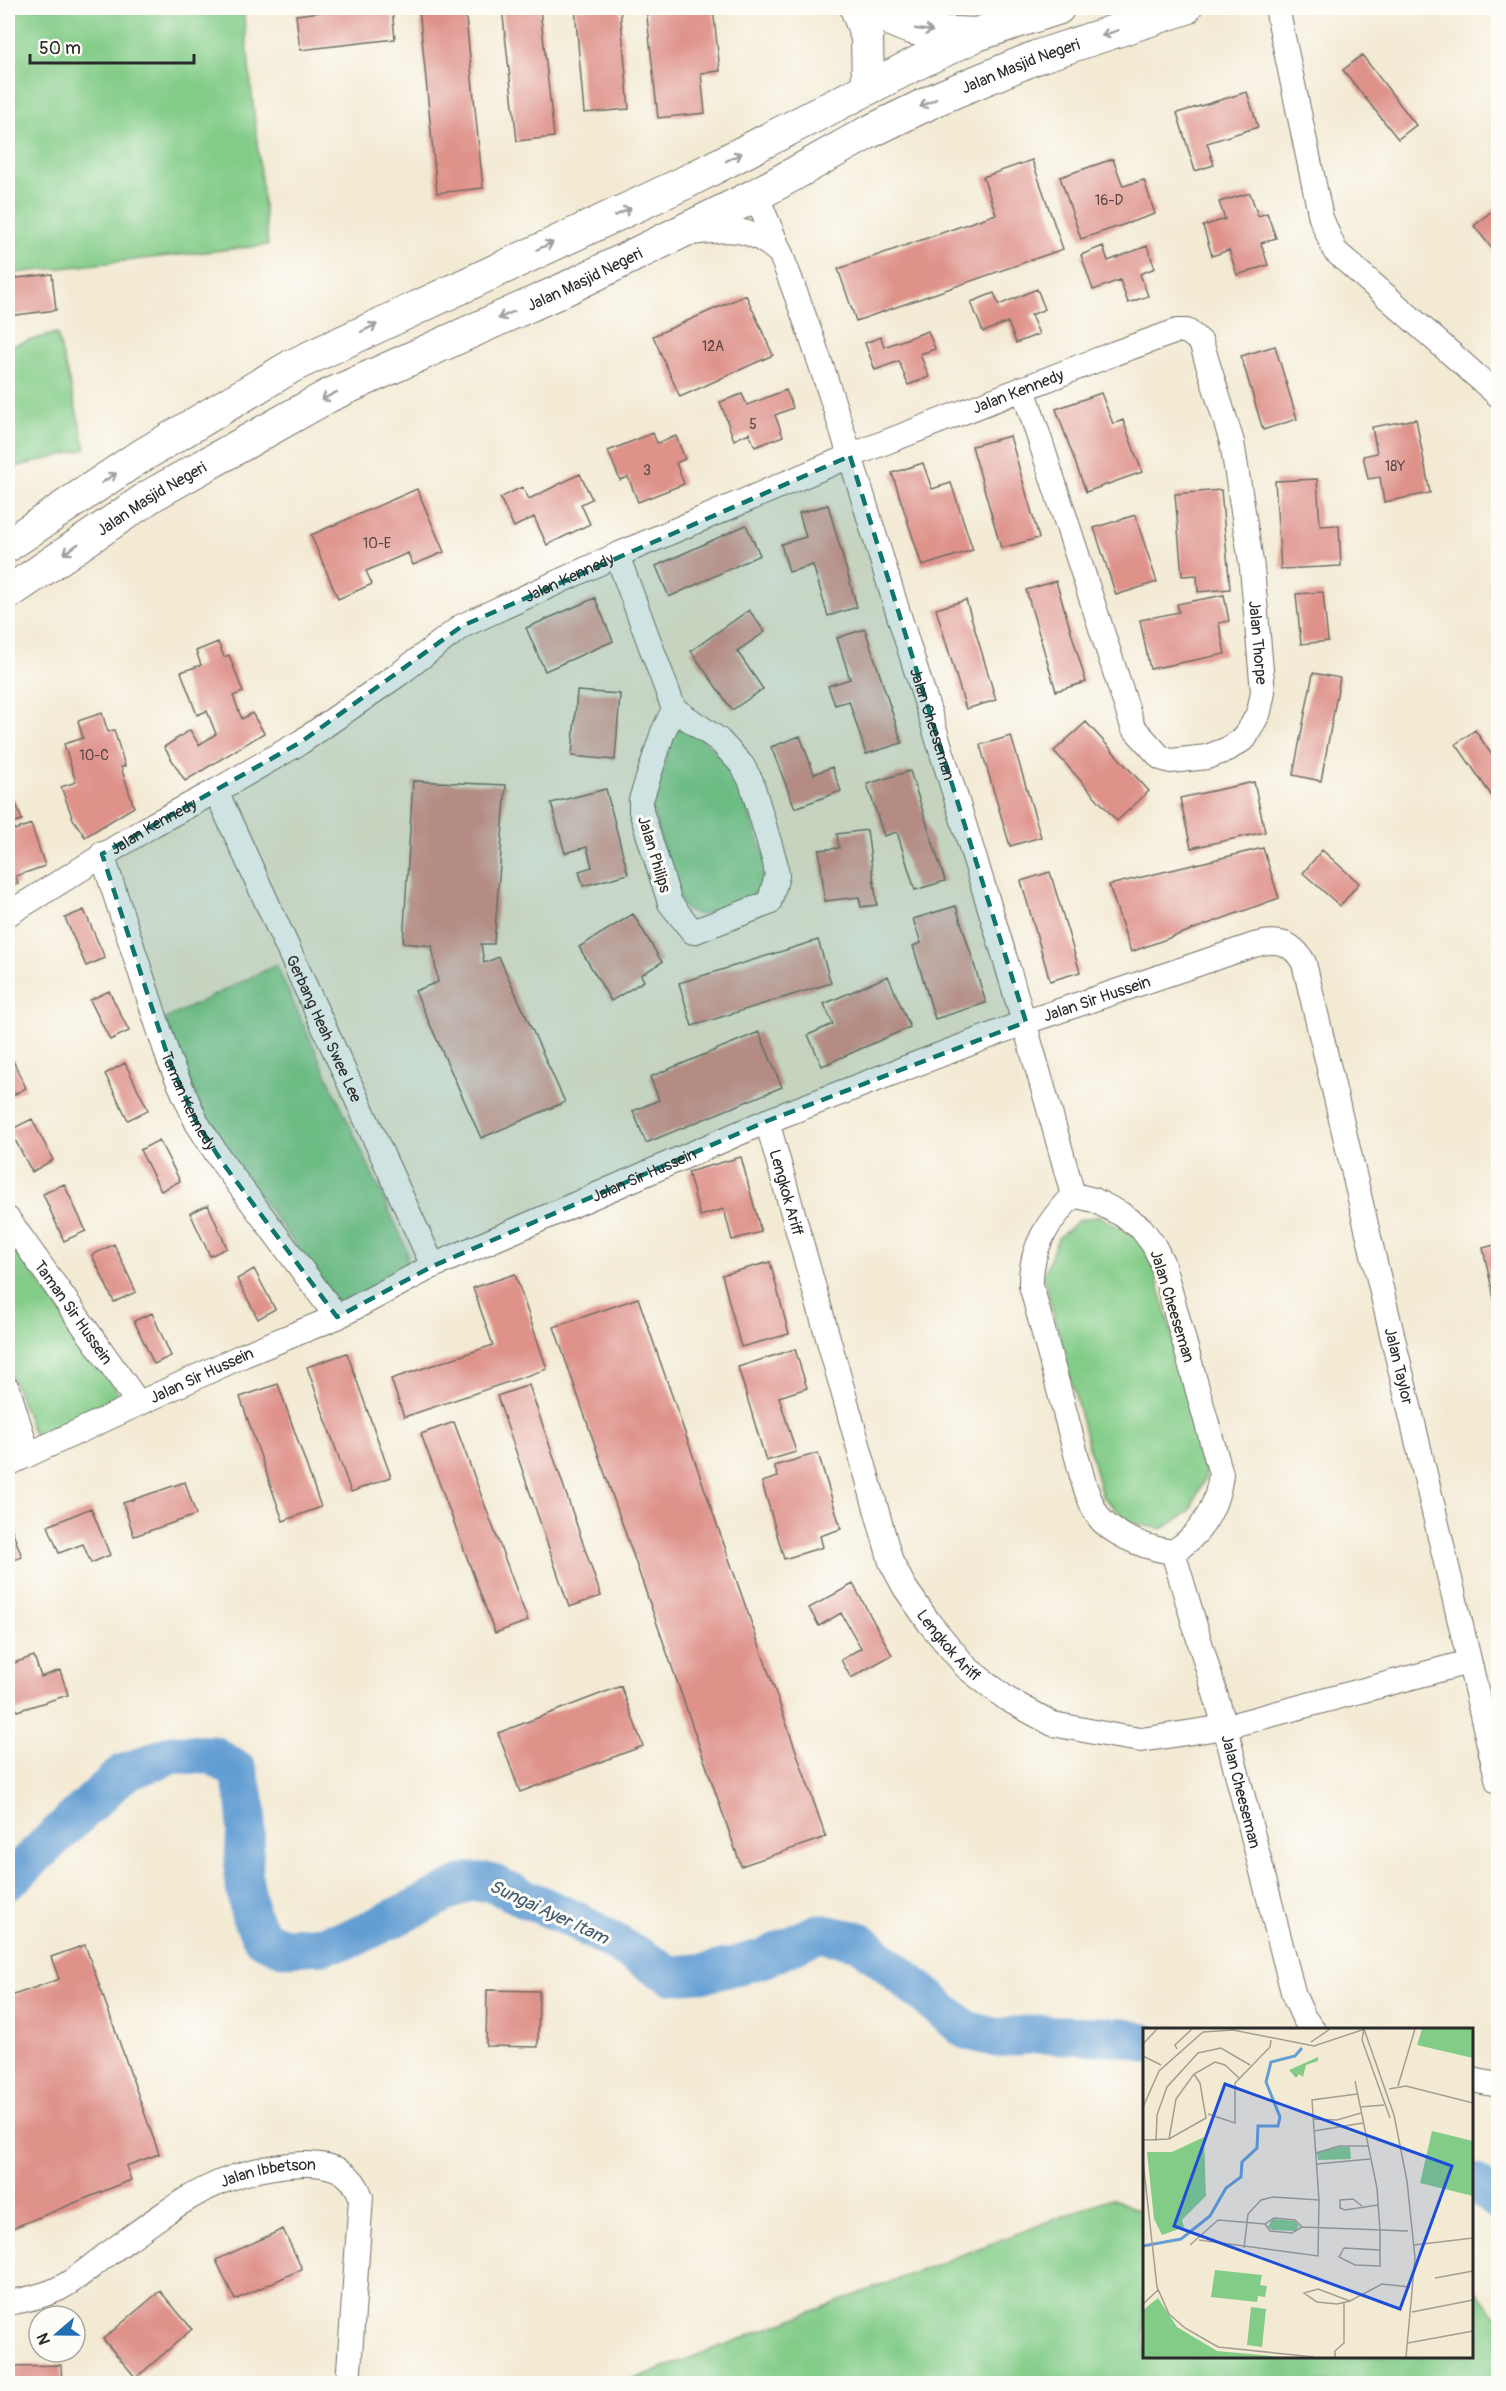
<svg xmlns="http://www.w3.org/2000/svg" width="1506" height="2391" viewBox="0 0 1506 2391" font-family="Pangolin,sans-serif">
	<style>
		.green { fill: #83cc88; stroke: #577c5a; stroke-width: 1.5 }
		.lines { fill: none; stroke-linecap: round; stroke-linejoin: round }
		.river { stroke: #649ed3; stroke-width: 39 }
		.building { fill: #de928a }
		.minor-casing { stroke: #716e66; stroke-width: 26 }
		.tertiary-casing { stroke: #716e66; stroke-width: 34 }
		.trunk-casing { stroke: #716e66; stroke-width: 35 }
		.minor { stroke: #fff; stroke-width: 24 }
		.tertiary { stroke: #fff; stroke-width: 32 }
		.trunk { stroke: #fff; stroke-width: 33 }
		.oneway { stroke: #a0a0a0 }
		.marked { fill: #0f766e; fill-opacity: 0.2; stroke: #0f766e; stroke-width: 4.5; stroke-dasharray: 12 8; stroke-linejoin: round }
		.labels { text-anchor: middle; stroke-width: 6; stroke-linejoin: round; paint-order: stroke }
		.number-label { font-size: 14px; fill: #584543 }
		.street-label { font-size: 16px; fill: #2b2b2b; stroke: #fdfcf7 }
		.water-label { font-size: 18px; font-style: italic; fill: #42596e; stroke: #fdfcf7 }
		.inset-river { fill: none; stroke: #649ed3; stroke-width: 3 }
		.inset-road { fill: none; stroke: #a39e90; stroke-width: 1.5 }
		.view { fill: #1d4ed8; fill-opacity: 0.15; stroke: #1d4ed8; stroke-width: 3 }
		.inset-edge { fill: none; stroke: #2b2b2b; stroke-width: 3 }
	</style>
	<rect width="100%" height="100%" fill="#fdfcf7"/>
	<filter id="ink" filterUnits="userSpaceOnUse"><feTurbulence type="fractalNoise" baseFrequency=".0167" numOctaves="2"/><feDisplacementMap in="SourceGraphic" scale="12" xChannelSelector="R" yChannelSelector="G"/><feConvolveMatrix kernelMatrix="1 2 1 2 8 2 1 2 1" color-interpolation-filters="sRGB"/></filter>
	<filter id="wash" filterUnits="userSpaceOnUse"><feTurbulence type="fractalNoise" baseFrequency=".008" numOctaves="4" result="noise"/><feDisplacementMap in="SourceGraphic" scale="24" xChannelSelector="R" yChannelSelector="G"/><feGaussianBlur stdDeviation="1.35" result="paint"/><feColorMatrix in="noise" values="0 0 0 0 0 0 0 0 0 0 0 0 0 0 0 0 0 1.4 0 .05"/><feComposite in="paint" operator="in"/></filter>
	<g filter="url(#wash)">
		<rect width="100%" height="100%" fill="#f3ead4"/>
		<!-- green -->
		<path class="green" d="M8,8h235l25,237 -260,29z
			M57,333l29,116 -78,20v-123z
			M683,727l8,2 41,37 36,100 -3,17 -11,12 -53,20 -15,-5 -10,-16 -25,-90 22,-69z
			M276,965l128,278c3,10 6,18 -2,27l-31,22 -33,10 -128,-173 -45,-110z
			M1099,1216l39,22 13,20 55,199 -1,21 -16,34 -27,17 -32,-6 -28,-27 -59,-220 15,-38 21,-18z
			M8,1237l114,161 -1,5 -81,35 -6,-3 -26,-68z
			M1111,2198l33,15v143h328v-63l3,-3 23,29v64h-874z"/>
		<g class="lines">
			<!-- river -->
			<path class="river" d="M8,1881l114,-107 50,-20 41,1 25,16 9,38 -4,67 7,39 12,23 21,9 40,-2 30,-7 115,-56h21l88,39 94,54 40,-3 54,-14 53,-25 42,8 106,89 31,8 39,-4 88,3 20,6
				M1472,2182l26,19"/>
		</g>
		<g id="blocks">
			<!-- building -->
			<path class="building" d="M319,8h73l3,31 -95,11 -4,-35 24,-3z
				M419,8h46l18,180 -46,5z
				M502,8h38l14,129 -37,4z
				M575,8h45l9,101 -45,4z
				M646,8h67l7,63 -19,2 4,40 -47,5z
				M1362,55l54,70 -18,14 -55,-69z
				M1247,92l11,35 -51,16 7,22 -19,6 -18,-58z
				M1113,159l10,27 21,-6 11,34 -74,25 -21,-62z
				M1032,160l31,89 -207,72 -18,-52 158,-55 -13,-37z
				M1250,193l8,23 9,-3 9,25 -15,5 7,22 -31,10 -8,-25 -17,6 -9,-30 22,-7 -6,-17z
				M1494,209l4,6v41l-24,-30z
				M1103,246l5,15 39,-15 8,22 -15,6 8,22 -20,7 -8,-23 -27,10 -12,-35z
				M52,274l4,36 -48,6v-37z
				M1037,289l8,20 -14,6 8,19 -23,9 -8,-21 -25,10 -12,-30 23,-9 5,12z
				M746,295l27,60 -93,42 -27,-61z
				M928,331l7,18 -15,5 9,23 -21,8 -9,-24 -24,9 -10,-27 16,-6 3,10z
				M1275,346l22,73 -34,11 -22,-74z
				M786,390l7,18 -18,7 8,21 -28,11 -6,-14 -15,7 -14,-38 22,-8 5,11z
				M1101,393l12,31 10,-4 19,52 -56,20 -30,-83z
				M1416,419l14,74 -46,9 -4,-25 -12,2 -5,-23 14,-3 -5,-26z
				M653,433l4,10 19,-7 9,23 -9,4 8,21 -46,18 -10,-25 -8,3 -12,-29z
				M1010,436l29,102 -38,10 -29,-102z
				M923,463l9,26 19,-6 22,67 -51,16 -30,-93z
				M580,474l12,25 -11,5 9,20 -43,21 -13,-28 -20,10 -14,-29 22,-11 7,12z
				M1317,479l3,47 19,-1 2,41 -60,3 -6,-88z
				M417,489l27,63 -31,13 -5,-12 -42,18 6,13 -34,15 -27,-64z
				M1221,490l9,99 -32,3 -1,-17 -15,1 -7,-82z
				M828,505l29,102 -29,9 -15,-51 -24,7 -8,-28 25,-7 -7,-24z
				M1135,515l22,67 -41,13 -22,-67z
				M746,525l14,30 -91,42 -13,-31z
				M1056,581l30,101 -30,9 -30,-101z
				M1323,592l5,49 -27,3 -5,-50z
				M1224,595l5,26 -10,2 6,31 -75,15 -10,-49 39,-8 -2,-8z
				M595,598l18,43 -68,30 -19,-43z
				M966,600l30,100 -30,9 -30,-100z
				M749,610l16,22 -28,19 26,38 -31,21 -41,-59z
				M865,629l37,114 -36,11 -17,-53 -14,4 -7,-19 22,-7 -13,-41z
				M218,642l6,15 5,-2 14,37 -10,4 9,23 10,-6 12,20 -79,48 -21,-34 26,-17 9,15 17,-11 -9,-23 -10,4 -16,-43 20,-7 -5,-14z
				M1313,673l27,5 -19,103 -28,-6z
				M577,691l43,3 -5,66 -43,-4z
				M102,713l6,19 6,-2 11,36 -4,1 13,40 -49,30 -12,-18 -12,-32 15,-5 -12,-38 19,-6 -5,-17z
				M1086,722l63,69 -32,30 -63,-70z
				M1475,730l23,34v41l-42,-61z
				M800,736l14,38 18,-7 9,24 -46,17 -24,-61z
				M1011,736l30,101 -31,9 -30,-101z
				M910,771l35,110 -30,9 -18,-58 -13,4 -17,-52z
				M413,781l93,4 -12,159h-13l3,19 15,-6 66,145 -84,36 -66,-147 23,-9 -6,-36 -29,-3z
				M1254,782l11,50 -74,16 -11,-50z
				M606,789l22,85 -45,12 -4,-15 13,-4 -5,-20 -22,6 -14,-50z
				M14,798l8,22 -10,3 3,7 16,-6 14,42 -29,10 2,8 -10,4v-88z
				M867,830l10,75 -16,2 -2,-10 -34,4 -6,-51 20,-2 -2,-14z
				M1263,848l16,50 -148,54 -22,-67z
				M1322,850l37,33 -19,23 -37,-33z
				M1050,872l30,100 -30,9 -29,-100z
				M956,906l30,97 -51,16 -22,-73 8,-3 -8,-24z
				M84,910l21,48 -19,8 -21,-48z
				M633,914l29,48 -21,13 3,6 -33,20 -32,-54z
				M818,940l13,43 -139,43 -13,-43z
				M888,976l22,51 -88,39 -14,-31 25,-11 -9,-20z
				M109,991l20,40 -19,9 -20,-40z
				M759,1032l23,55 -136,56 -13,-32 26,-11 -9,-23z
				M8,1050l18,38 -18,10z
				M125,1063l23,47 -20,10 -23,-46z
				M32,1119l21,41 -21,12 -22,-42z
				M159,1140l21,41 -19,10 -21,-41z
				M741,1157l20,75 -29,8 -8,-31 -24,7 -12,-44z
				M64,1184l22,47 -22,10 -21,-47z
				M208,1205l19,43 -17,8 -20,-43z
				M114,1244l22,48 -22,10 -22,-47z
				M1498,1244v64h-2l-13,-60z
				M770,1262l19,72 -48,13 -19,-72z
				M254,1269l21,40 -17,10 -21,-40z
				M515,1274l32,95 -143,48 -13,-38 102,-34 -20,-57z
				M638,1298l188,539 -85,29 -187,-539z
				M152,1313l19,43 -17,8 -20,-43z
				M795,1349l12,39 -28,9 17,55 -30,9 -28,-94z
				M347,1353l44,124 -40,15 -44,-125z
				M278,1384l43,123 -38,14 -43,-124z
				M529,1385l72,211 -32,11 -72,-211z
				M454,1422l74,199 -33,12 -74,-199z
				M818,1453l23,76 -21,7 3,11 -39,12 -22,-77 16,-5 -4,-11z
				M185,1482l11,33 -62,21 -11,-33z
				M91,1508l19,47 -19,8 -8,-19 -24,9 -11,-27z
				M12,1530l10,27 -14,5v-31z
				M853,1584l39,71 -41,23 -10,-18 20,-12 -20,-35 -22,13 -10,-18z
				M34,1656l7,21 19,-7 8,25 -51,16 -9,-29v-17z
				M621,1686l22,60 -123,46 -22,-59z
				M85,1945l74,209 -33,12 5,14 -123,50v-233l51,-18 -8,-22z
				M487,1990l52,1 -1,56 -52,-1z
				M283,2229l19,40 -67,31 -19,-40z
				M160,2291l32,38 -56,49 -33,-39z
				M61,2365l1,19h-54v-18z"/>
		</g>
	</g>
	<g filter="url(#ink)">
		<use href="#blocks" fill-opacity="0" stroke="#716e66" stroke-width="1.5"/>
		<g class="lines">
			<!-- minor casing -->
			<g class="minor-casing">
				<g id="minor">
					<path d="M1277,8l44,210 14,33 163,144"/>
					<path id="s1" d="M756,195c60,136 100,282 144,424 60,191 120,382 173,576"/>
					<path d="M692,233c38,-5 59,-7 89,21"/>
					<path d="M617,555l57,154 45,31 23,25 9,16 24,81 2,14 -8,27 -76,29 -23,-29 -29,-92v-11l22,-68 11,-23"/>
					<path id="s2" d="M216,791l217,475"/>
					<path id="s3" d="M102,854l67,206 28,63 25,39 115,155"/>
					<path id="s4" d="M8,914l146,-90 62,-33 85,-49 98,-68 63,-48 155,-71 233,-99 265,-103 62,-22h10l14,11 31,100 20,126 11,124 -4,20 -14,26 -17,11 -21,8 -36,4 -10,-3 -28,-31 -110,-339"/>
					<path id="s5" d="M767,1121l124,441 14,26 25,36 37,44 40,31 46,25 62,12 26,4 84,-13 244,-65"/>
					<path d="M1073,1195l21,5 27,14 20,14 12,16 9,18 59,212c-4,34 -19,60 -48,78 -23,-3 -53,-14 -70,-30 -10,-10 -14,-25 -19,-38l-53,-199c-1,-38 18,-64 42,-90z"/>
					<path id="s6" d="M8,1219l131,185"/>
					<path d="M8,1389l20,65"/>
					<path id="s7" d="M8,1464l236,-109 93,-38 96,-51 334,-145 259,-99 228,-77c22,-6 38,-4 50,18l194,819"/>
					<path id="s8" d="M1173,1552l52,175 69,269 10,22 9,12"/>
					<path d="M1472,2080l26,5"/>
					<path id="s9" d="M8,2303c17,-3 36,-7 52,-15 16,-8 30,-21 45,-32 67,-48 112,-88 198,-92 27,-1 49,6 58,33l-13,187"/>
				</g>
			</g>
			<!-- tertiary casing -->
			<g class="tertiary-casing">
				<path id="tertiary" d="M856,8l11,29 1,50
					M878,8c24,28 66,24 100,26"/>
			</g>
			<!-- trunk casing -->
			<g class="trunk-casing">
				<g id="trunk">
					<path d="M8,545l125,-84 159,-95 390,-182 239,-123 57,-27 80,-26"/>
					<path id="s10" d="M8,593l144,-98 176,-99 237,-107 191,-94 111,-62 74,-36 96,-40 148,-49"/>
				</g>
			</g>
			<!-- minor -->
			<use href="#minor" class="minor"/>
			<!-- tertiary -->
			<use href="#tertiary" class="tertiary"/>
			<!-- trunk -->
			<use href="#trunk" class="trunk"/>
		</g>
		<!-- one-way arrows -->
		<defs><path id="oneway-shaft" d="M-6 0H5M1.5-3L5.5 0L1.5 3" fill="none" stroke-width="1.6" stroke-linecap="round" stroke-linejoin="round" transform="scale(1.5)"/></defs>
		<g class="oneway">
			<use href="#oneway-shaft" transform="translate(924 30) rotate(8)"/>
			<use href="#oneway-shaft" transform="translate(1110 33) rotate(161)"/>
			<use href="#oneway-shaft" transform="translate(928 103) rotate(154)"/>
			<use href="#oneway-shaft" transform="translate(734 157) rotate(-27)"/>
			<use href="#oneway-shaft" transform="translate(623 212) rotate(-25)"/>
			<use href="#oneway-shaft" transform="translate(545 246) rotate(-24)"/>
			<use href="#oneway-shaft" transform="translate(506 315) rotate(156)"/>
			<use href="#oneway-shaft" transform="translate(369 328) rotate(-25)"/>
			<use href="#oneway-shaft" transform="translate(329 396) rotate(153)"/>
			<use href="#oneway-shaft" transform="translate(109 478) rotate(-34)"/>
			<use href="#oneway-shaft" transform="translate(71 549) rotate(145)"/>
		</g>
	</g>
	<!-- marked area -->
	<path class="marked" d="M850,456l176,566 -259,99 -334,145 -96,51 -115,-155 -25,-39 -28,-63 -67,-206 199,-112 161,-116z"/>
	<g class="labels">
		<!-- number labels -->
		<g class="number-label">
			<text x="1109" y="205">16-D</text>
			<text x="713" y="351">12A</text>
			<text x="753" y="429">5</text>
			<text x="1395" y="471">18Y</text>
			<text x="647" y="475">3</text>
			<text x="377" y="548">10-E</text>
			<text x="94" y="760">10-C</text>
		</g>
		<!-- street labels -->
		<g class="street-label">
			<text dy="6" stroke="none"><textPath href="#s10" startOffset="1144">Jalan Masjid Negeri</textPath></text>
			<text dy="6" stroke="none"><textPath href="#s10" startOffset="658">Jalan Masjid Negeri</textPath></text>
			<text dy="6" stroke="none"><textPath href="#s4" startOffset="1142">Jalan Kennedy</textPath></text>
			<text dy="6" stroke="none"><textPath href="#s10" startOffset="172">Jalan Masjid Negeri</textPath></text>
			<text dy="6" stroke="none"><textPath href="#s4" startOffset="656">Jalan Kennedy</textPath></text>
			<text dy="6" stroke="none"><textPath href="#s4" startOffset="1647">Jalan Thorpe</textPath></text>
			<text dy="6" stroke="none"><textPath href="#s1" startOffset="558">Jalan Cheeseman</textPath></text>
			<text dy="6" stroke="none"><textPath href="#s4" startOffset="170">Jalan Kennedy</textPath></text>
			<text transform="translate(655 854) rotate(73)" y="6">Jalan Philips</text>
			<text dy="6" stroke="none"><textPath href="#s7" startOffset="1185">Jalan Sir Hussein</textPath></text>
			<text dy="6" stroke="none"><textPath href="#s2" startOffset="261">Gerbang Heah Swee Lee</textPath></text>
			<text dy="6" stroke="none"><textPath href="#s3" startOffset="262">Taman Kennedy</textPath></text>
			<text dy="6" stroke="none"><textPath href="#s7" startOffset="699">Jalan Sir Hussein</textPath></text>
			<text dy="6" stroke="none"><textPath href="#s5" startOffset="74">Lengkok Ariff</textPath></text>
			<text transform="translate(1173 1306) rotate(73)" y="6">Jalan Cheeseman</text>
			<text dy="6" stroke="none"><textPath href="#s6" startOffset="114">Taman Sir Hussein</textPath></text>
			<text dy="6" stroke="none"><textPath href="#s7" startOffset="1824">Jalan Taylor</textPath></text>
			<text dy="6" stroke="none"><textPath href="#s7" startOffset="213">Jalan Sir Hussein</textPath></text>
			<text dy="6" stroke="none"><textPath href="#s5" startOffset="560">Lengkok Ariff</textPath></text>
			<text dy="6" stroke="none"><textPath href="#s8" startOffset="249">Jalan Cheeseman</textPath></text>
			<text dy="6" stroke="none"><textPath href="#s9" startOffset="296">Jalan Ibbetson</textPath></text>
		</g>
		<!-- water labels -->
		<g class="water-label">
			<text transform="translate(549 1912) rotate(25)" y="6">Sungai Ayer Itam</text>
		</g>
	</g>
	<!-- overview -->
	<g transform="translate(1143 2028)">
		<rect width="330" height="330" fill="#f3ead4"/>
		<path d="M279,1h51v29l-56,-13zM175,29v4l-12,4 -3,12 -4,-3 -3,4 -7,-8zM289,103l41,10v55l-53,-13zM61,109l2,59 -24,24 2,7 -22,8 -8,-16 -7,-67h25zM195,119h12l1,12 -33,1 -1,-7zM129,191l23,2 4,5 -3,5 -24,-1 -4,-3zM72,242l47,5 -2,10 7,1 -2,11 -7,-1 -1,6 -46,-5zM15,270l19,29 40,24 65,6h-139v-47zM108,279l15,2 -4,38 -15,-2z" fill="#83cc88"/>
		<path class="inset-river" d="M0,218l38,-7 29,-23 16,-28 15,-11 1,-15 15,-14 1,-22h20l2,-9 -14,-35 5,-20 24,-6 7,-8"/>
		<path class="inset-road" d="M221,1l30,86 13,66 8,77 -9,99M221,1l-2,11 28,78M168,14l19,-13M0,16l14,-15M34,21l-2,-4 17,-16M0,28l18,9M212,53l22,107 3,43v35l-25,-1 -16,-8 5,-9 36,2M255,58l17,-57M246,61l17,-3 67,17M0,79l16,-36 44,-39 30,-2 81,16 51,-17M217,79l24,-2M65,86l27,9v-40l35,-36 1,-7M170,91l24,1 24,-7M171,103l49,-8M26,111l7,-40 18,-25 21,-12 10,3 14,13M0,112l26,-1 37,-21 -6,-35 -6,-9M13,113l1,-26 10,-28 31,-34 23,-5 29,17M173,125l23,-7h29M0,133l14,126 12,27 16,14 33,19 96,10M174,136l53,-5M219,178l-9,-7 -13,1v8l5,2 33,-5M122,196l5,7 22,2 10,-6M56,212l119,16 1,-56 -7,-100 45,-6M47,217l28,-25 47,4 9,-6 21,2 7,7 106,4M271,217l59,-7M101,220l4,-34 13,-14 12,-3 46,3M292,250l38,-7M207,273l-32,-12 -14,4 13,9 20,2 13,-3 32,-17 28,3M0,276l15,-14M269,284l61,-12M265,315l65,-12M192,329v-6l9,-8v-40"/>
		<path class="view" d="M82,56l227,82 -52,143 -226,-83z"/>
		<rect width="330" height="330" class="inset-edge"/>
	</g>
	<!-- margin -->
	<rect width="1506" height="2391" fill="none" stroke="#fdfcf7" stroke-width="30"/>
	<!-- north arrow -->
	<g transform="translate(57 2334) rotate(250)"><circle r="28" fill="#fdfcf7" stroke="#a9a8a5" stroke-width="1.5"/>
	<path d="M0-4.5L10 22L0 15L-10 22Z" fill="#1f6fb2"/>
	<text y="-9" font-size="16" font-weight="bold" text-anchor="middle" fill="#2b2b2b">N</text>
	</g>
	<!-- scale -->
	<path d="M30 54v9h164v-9" fill="none" stroke="#2b2b2b" stroke-width="3"/>
	<text x="39" y="54" font-size="18" fill="#2b2b2b" stroke="#fdfcf7" stroke-width="4.5" paint-order="stroke">50 m</text>
</svg>
